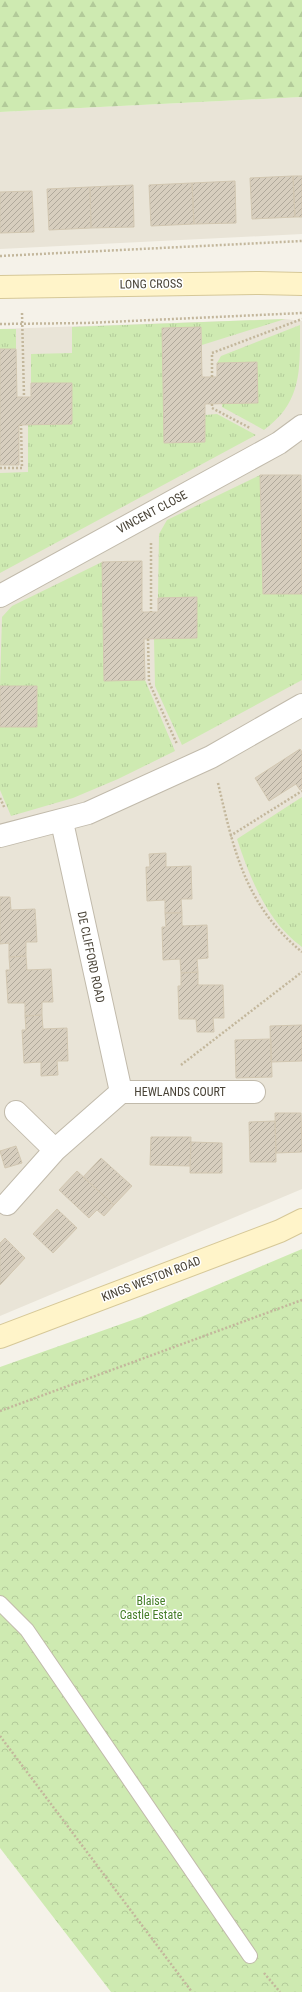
<svg xmlns="http://www.w3.org/2000/svg" width="302" height="1992" viewBox="0 0 302 1992" font-family="'Roboto Condensed',sans-serif">
	<style>
		.residential { fill: #e9e4d7 }
		.grass { fill: url(#grass-tufts) }
		.forest { fill: url(#forest-firs) }
		.park { fill: url(#park-crowns) }
		.building { fill: url(#building-hatch); stroke: #d2c7b1 }
		.lines { fill: none; stroke-linecap: round; stroke-linejoin: round }
		.lane-casing { stroke: #c1baab; stroke-width: 16 }
		.street-casing { stroke: #c1baab; stroke-width: 24 }
		.secondary-casing { stroke: #d6c898; stroke-width: 24 }
		.path { stroke: #c3b79c; stroke-width: 2.5; stroke-dasharray: 2 2; stroke-linecap: butt }
		.lane { stroke: #fff; stroke-width: 14 }
		.street { stroke: #fff; stroke-width: 22 }
		.secondary { stroke: #fff4c9; stroke-width: 22 }
		.labels { text-anchor: middle; stroke-width: 3; stroke-linejoin: round; paint-order: stroke }
		.street-label { font-size: 12px; fill: #494337; stroke: #fff }
		.park-label { font-size: 12px; fill: #457e28; stroke: #fff }
	</style>
	<defs>
		<pattern id="grass-tufts" width="24" height="20" patternUnits="userSpaceOnUse"><rect width="24" height="20" fill="#ceeab1"/><path d="M3 7l-1-3M5 7V3M7 7l1-3M15 17l-1-3M17 17v-4M19 17l1-3" fill="none" stroke="#b2ca99"/></pattern>
		<pattern id="forest-firs" width="22" height="20" patternUnits="userSpaceOnUse"><rect width="22" height="20" fill="#ceeab1"/><path d="M5 1l3.5 6h-7zM16 11l3.5 6h-7z" fill="#b2ca99"/></pattern>
		<pattern id="park-crowns" width="20" height="18" patternUnits="userSpaceOnUse"><rect width="20" height="18" fill="#ceeab1"/><path d="M2 6a3 3 0 1 1 6 0M12 15a3 3 0 1 1 6 0" fill="none" stroke="#b2ca99"/></pattern>
		<pattern id="building-hatch" width="6" height="6" patternUnits="userSpaceOnUse"><rect width="6" height="6" fill="#d7cebe"/><path d="M-1 1l2-2M0 6l6-6M5 7l2-2" fill="none" stroke="#b0a99b"/></pattern>
	</defs>
	<rect width="100%" height="100%" fill="#f5f2e9"/>
	<!-- residential -->
	<path class="residential" d="M302,97v137l-302,15v-137z
		M285,319l17,2v868l-302,127v-987z"/>
	<!-- grass -->
	<path class="grass" d="M285,319l-83,26 -1,-18 -39,1 2,115 41,-1v-27l12,-1 39,21 -256,138v-100l28,-1v-47l44,-1v-40l-41,-1v-29l41,-1v-26z
		M300,325c0,46 2,77 -36,105l-42,-23v-3l35,-42 -40,1 4,-7z
		M0,329h16v20h-16z
		M260,475l3,119h39v86l-120,65 -27,-59 -1,-47 43,-1v-41l-39,1 1,-64 8,-14z
		M102,562l2,118h41l30,71 -57,28 -45,19 -62,18 -11,-26v-63h37v-40l-37,-1 2,-69 10,-11z
		M302,797v150c-35,-25 -52,-69 -65,-108z"/>
	<!-- forest -->
	<path class="forest" d="M0,0h302v97l-302,15z"/>
	<!-- park -->
	<path class="park" d="M302,1249v743h-191l-111,-144v-481l141,-50z"/>
	<!-- building -->
	<path class="building" d="M293,176l2,41 -43,2 -2,-41z
		M293,176h9v41h-7z
		M235,181l1,42 -42,1 -2,-41z
		M192,183l2,41 -43,2 -2,-41z
		M133,185l1,42 -43,1 -1,-41z
		M90,187l1,41 -42,2 -2,-41z
		M32,191l2,41 -34,1v-41z
		M201,327l1,50h15v-14l40,-1 1,41 -53,1v38l-41,1 -2,-115z
		M0,349h16l1,48h14v-14h41v41l-53,1v40h-19z
		M260,475h41l1,119h-39z
		M142,561v51h16v-14l39,-1v41l-53,1 1,41 -41,1 -2,-119z
		M0,686h37v41h-37z
		M300,749l2,3v36l-2,2 -4,-6 -27,17 -14,-23z
		M166,853v14l25,-1 1,33h-11l1,14h-17v-13l-18,1 -1,-34h4l-1,-13z
		M0,897h10l1,13 24,-1 2,33h-11v14l-17,1v-14l-9,1z
		M165,913h17v13l25,-1 1,33 -11,1 1,13 -17,1 -1,-14 -17,1 -1,-33h4z
		M26,956l1,14 24,-1 2,33h-11v13l-17,1v-13h-17l-2,-33h4l-1,-13z
		M198,972v13h25l1,33h-11l1,14h-17l-1,-13h-17l-1,-33h3v-13z
		M42,1015l1,14 24,-1 1,33h-11l1,14 -17,1v-14l-17,1 -2,-33h4l-1,-14z
		M302,1025v36l-31,1 -1,-36z
		M271,1039l1,38 -36,1 -1,-38z
		M275,1113h26l1,39 -26,1z
		M275,1121l1,41h-26l-1,-40z
		M151,1137h40l-1,29 -40,-1z
		M191,1142l31,1v30h-32z
		M16,1146l6,17 -17,5 -5,-17z
		M101,1158l31,28 -18,19 -31,-28z
		M77,1171l37,34 -10,11 -7,-6 -8,8 -30,-28z
		M57,1209l20,19 -24,25 -20,-19z
		M5,1238l20,20 -25,27v-42z"/>
	<g class="lines">
		<!-- lane casing -->
		<g class="lane-casing">
			<path id="lane" d="M0,1603l27,27 223,326"/>
		</g>
		<!-- street casing -->
		<g class="street-casing">
			<path id="street" d="M0,596l279,-153 23,-17
				M62,822l59,270
				M0,836l88,-23 123,-56 91,-52
				M16,1112l39,38
				M7,1204l48,-54 66,-58h133"/>
		</g>
		<!-- secondary casing -->
		<g class="secondary-casing">
			<path id="secondary" d="M0,287l259,-4 43,1
				M0,1337l280,-106 22,-11"/>
		</g>
		<!-- path -->
		<path class="path" d="M0,256l302,-15
			M22,313l2,84
			M0,324l87,-1 215,-10
			M212,377v-24l90,-34
			M212,404v4l38,20
			M0,468h22l-1,-43
			M151,543v69
			M148,639l1,43 28,62
			M218,783c16,68 27,122 84,169
			M0,798l5,11
			M230,836l72,-45
			M181,1065l121,-93
			M0,1411l302,-111
			M0,1736l192,256
			M264,1973l16,19"/>
		<!-- lane -->
		<use href="#lane" class="lane"/>
		<!-- street -->
		<use href="#street" class="street"/>
		<!-- secondary -->
		<use href="#secondary" class="secondary"/>
	</g>
	<g class="labels">
		<!-- street labels -->
		<g class="street-label">
			<text transform="translate(151 284) rotate(-1)" y="4">LONG CROSS</text>
			<text transform="translate(152 512) rotate(-28)" y="4">VINCENT CLOSE</text>
			<text transform="translate(91 957) rotate(78)" y="4">DE CLIFFORD ROAD</text>
			<text x="180" y="1096">HEWLANDS COURT</text>
			<text transform="translate(151 1279) rotate(-21)" y="4">KINGS WESTON ROAD</text>
		</g>
		<!-- park labels -->
		<g class="park-label">
			<text x="151" y="1605">Blaise<tspan x="151" dy="14">Castle Estate</tspan></text>
		</g>
	</g>
</svg>
